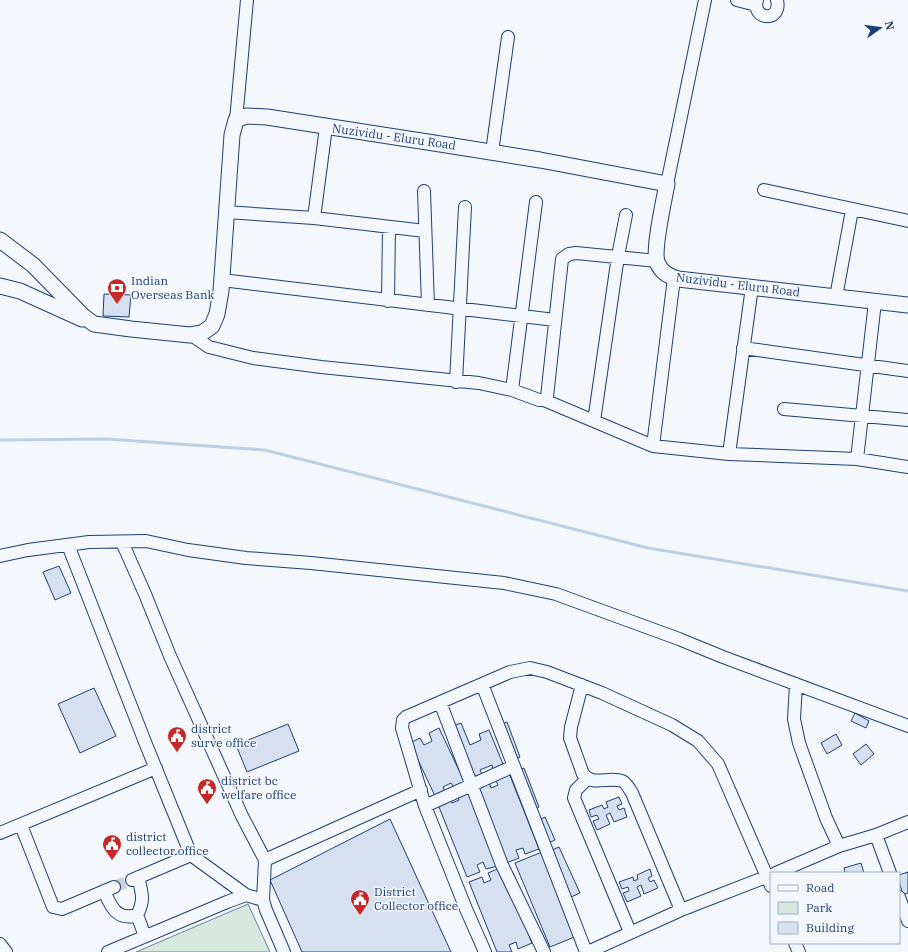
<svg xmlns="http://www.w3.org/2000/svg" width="908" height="952" viewBox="0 0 908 952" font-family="'IBM Plex Serif',serif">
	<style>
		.green { fill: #d7e8df; stroke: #687fa3 }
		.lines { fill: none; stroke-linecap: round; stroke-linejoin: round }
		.stream { stroke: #bed0e5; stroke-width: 3 }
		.building { fill: #d5e0f0; stroke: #1d3f73 }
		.minor-tunnel { stroke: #c9d2e0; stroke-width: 12; stroke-dasharray: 12 6; stroke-linecap: butt }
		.minor-casing { stroke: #1d3f73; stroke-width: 14 }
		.major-casing { stroke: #1d3f73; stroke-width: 17 }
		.minor { stroke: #f4f7fb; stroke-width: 12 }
		.major { stroke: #f4f7fb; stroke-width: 15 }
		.labels { text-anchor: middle; stroke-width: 3; stroke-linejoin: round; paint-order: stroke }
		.street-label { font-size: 12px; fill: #1d3f73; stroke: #f4f7fb }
		.poi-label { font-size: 12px; fill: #1d3f73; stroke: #f4f7fb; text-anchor: start }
	</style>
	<rect width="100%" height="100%" fill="#f4f7fb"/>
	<!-- green -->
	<path class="green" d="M248,904l22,48h-134z"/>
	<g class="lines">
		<!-- stream -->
		<path class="stream" d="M0,440l107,-1 158,11 383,98 260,43"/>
	</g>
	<!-- building -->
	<path class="building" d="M104,294l27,1 -2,22 -26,-1z
		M59,566l12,27 -16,7 -12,-28z
		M94,688l22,48 -36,17 -22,-49z
		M855,713l14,8 -3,7 -15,-7z
		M507,722l13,35 -10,4 -13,-35z
		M461,723l9,22 11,-5 -2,-6 10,-4 14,34 -10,5 -1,-4 -12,5 2,4 -11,4 -21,-51z
		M288,724l11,27 -52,21 -11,-27z
		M439,728l26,55 -11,5 -3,-5 -8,4 2,4 -10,5 -25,-53 10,-5 4,7 8,-4 -3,-8z
		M836,734l6,11 -15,9 -6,-11z
		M866,744l8,10 -13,11 -8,-11z
		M524,768l15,39 -9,4 -15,-40z
		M509,773l30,76 -14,5 -2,-6 -7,2 3,8 -13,5 -30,-76 13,-5 2,6 7,-3 -3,-6z
		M470,787l32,78 -16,4 -3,-7 -6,3 3,7 -13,5 -30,-75 13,-5 2,6 7,-3 -3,-7z
		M619,797l3,7 -5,2 2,4 5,-2 3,9 -13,5 -4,-9 -4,2 4,9 -13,6 -4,-9 6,-2 -2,-4 -6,2 -2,-7 13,-5 2,4 4,-2 -2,-5z
		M545,817l10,23 -9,4 -9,-23z
		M390,819l61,133h-149l-32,-72z
		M559,847l21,46 -9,4 -21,-46z
		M542,852l35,84 -27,11 -35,-84z
		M861,863l3,10h-19l-1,-5z
		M502,867l30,76 -14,6 -2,-7 -7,3 3,7h-15l-28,-70 13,-5 2,6 7,-3 -3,-7z
		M650,869l2,7 -4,2 2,4 4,-2 4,8 -14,6 -3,-9 -4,2 4,9 -14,6 -4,-9 6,-2 -1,-4 -6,2 -3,-7 14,-5 1,4 4,-2 -1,-4z
		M908,872v21l-5,2 -4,-14v-6z"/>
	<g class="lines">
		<!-- minor-tunnel -->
		<path class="minor-tunnel" d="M114,887l18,-7"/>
		<!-- minor casing -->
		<g class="minor-casing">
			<path id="minor" d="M737,0l19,5
				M757,0c-6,20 25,23 20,0
				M236,120l11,-120
				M492,152l16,-115
				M667,184l38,-184
				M764,190l144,31
				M424,191l4,114
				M536,202l-24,188 27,10h5l109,46 76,8 128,5 51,8
				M226,212l88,6 111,13
				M314,218l12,-91
				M222,280l333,40
				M836,297l16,-87
				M388,301l1,-73
				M190,334l19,13 44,11 68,9 158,16 33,7
				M743,348l165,23
				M456,382l9,-175
				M544,400l3,-3 15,-138 7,-5 7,-1 81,8
				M784,409l124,11
				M594,421l24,-165 8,-41
				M653,446l21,-168
				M729,454l23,-167
				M857,459l18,-157
				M122,542l23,52 25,62 72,160 23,44 -2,40 3,10 18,42
				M68,545l77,197 46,113 55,40 17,5
				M0,556l28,-6 61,-8 57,-1 42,9 58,8 65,5 193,20 52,11 123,45 44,18 185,69
				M482,684l104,268
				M796,684l-2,35 5,24 27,75 13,28
				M582,685l-11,42 -1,11 13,36c10,13 26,2 39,7 5,2 7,8 10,12l49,117
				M440,702l62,163 42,87
				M587,779l-11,11 -2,8 56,134
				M425,806l89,-40
				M21,825l32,82 9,2 52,-22
				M0,833l156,-65
				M876,835l14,38
				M265,860l156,-70
				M776,873l63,-27 37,-11 32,-13
				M132,880l59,-25
				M104,891c7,16 13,30 33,24 8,-15 5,-22 1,-38
				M899,897l9,24
				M137,915l8,21
				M795,943l4,9
				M0,944l6,8
				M108,952l119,-50 19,-7
				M485,952l-19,-43 -41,-103 -23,-78 1,-8 3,-3 104,-45 20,-4 17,4 55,21 70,32 26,16 20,23 53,122
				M588,952l93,-42 90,-35"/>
		</g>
		<!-- major casing -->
		<g class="major-casing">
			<path id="major" d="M0,240l33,25 50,51 11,8 37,5 59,6 12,-2 10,-7 5,-12 4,-23 11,-156 4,-15 10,-4 21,1 186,29 87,14 127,24c-3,16 -14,65 -10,78 4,10 11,14 21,17l230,26
				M0,286l20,5 62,28"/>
		</g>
		<!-- minor -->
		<use href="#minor" class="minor"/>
		<!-- major -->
		<use href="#major" class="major"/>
	</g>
	<!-- icons -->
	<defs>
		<g id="bank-pin" transform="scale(1)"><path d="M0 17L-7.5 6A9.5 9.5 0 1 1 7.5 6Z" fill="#c62828" stroke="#f4f7fb"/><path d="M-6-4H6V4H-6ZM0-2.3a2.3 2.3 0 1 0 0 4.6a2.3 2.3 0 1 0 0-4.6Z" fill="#fff"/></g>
		<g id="civic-pin" transform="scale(1)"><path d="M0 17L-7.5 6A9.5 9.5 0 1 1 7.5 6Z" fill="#c62828" stroke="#f4f7fb"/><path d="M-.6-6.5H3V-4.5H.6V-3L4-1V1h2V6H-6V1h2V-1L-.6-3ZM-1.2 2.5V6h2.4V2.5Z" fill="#fff"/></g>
	</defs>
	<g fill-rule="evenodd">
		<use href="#bank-pin" x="117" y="288"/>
		<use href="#civic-pin" x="177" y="736"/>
		<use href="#civic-pin" x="207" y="788"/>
		<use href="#civic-pin" x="112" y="844"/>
		<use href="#civic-pin" x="360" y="899"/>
	</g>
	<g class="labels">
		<!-- street labels -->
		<g class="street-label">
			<text transform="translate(394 137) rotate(8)" y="4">Nuzividu - Eluru Road</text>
			<text transform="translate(738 285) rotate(7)" y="4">Nuzividu - Eluru Road</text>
		</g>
		<!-- poi labels -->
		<g class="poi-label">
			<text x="131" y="285">Indian<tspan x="131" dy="14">Overseas Bank</tspan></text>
			<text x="191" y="733">district<tspan x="191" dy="14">surve office</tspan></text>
			<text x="221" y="785">district bc<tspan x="221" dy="14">welfare office</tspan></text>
			<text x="126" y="841">district<tspan x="126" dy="14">collector office</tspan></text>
			<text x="374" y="896">District<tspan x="374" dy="14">Collector office</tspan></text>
		</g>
	</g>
	<!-- legend -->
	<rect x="770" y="872" width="130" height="72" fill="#f4f7fb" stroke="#9eadc5"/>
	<rect x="778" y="885" width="20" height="6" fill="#f4f7fb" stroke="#9eadc5"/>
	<text x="806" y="892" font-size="12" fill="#1d3f73">Road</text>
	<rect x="778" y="902" width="20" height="12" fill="#d7e8df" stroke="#9eadc5"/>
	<text x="806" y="912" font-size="12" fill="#1d3f73">Park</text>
	<rect x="778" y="922" width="20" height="12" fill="#d5e0f0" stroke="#9eadc5"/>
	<text x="806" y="932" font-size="12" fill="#1d3f73">Building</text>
	<!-- north arrow -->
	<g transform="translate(880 28) rotate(76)" stroke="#f4f7fb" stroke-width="3" paint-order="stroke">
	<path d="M0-3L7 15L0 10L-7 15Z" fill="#1d3f73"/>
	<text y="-6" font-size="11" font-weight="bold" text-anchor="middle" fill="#1d3f73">N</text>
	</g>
</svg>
